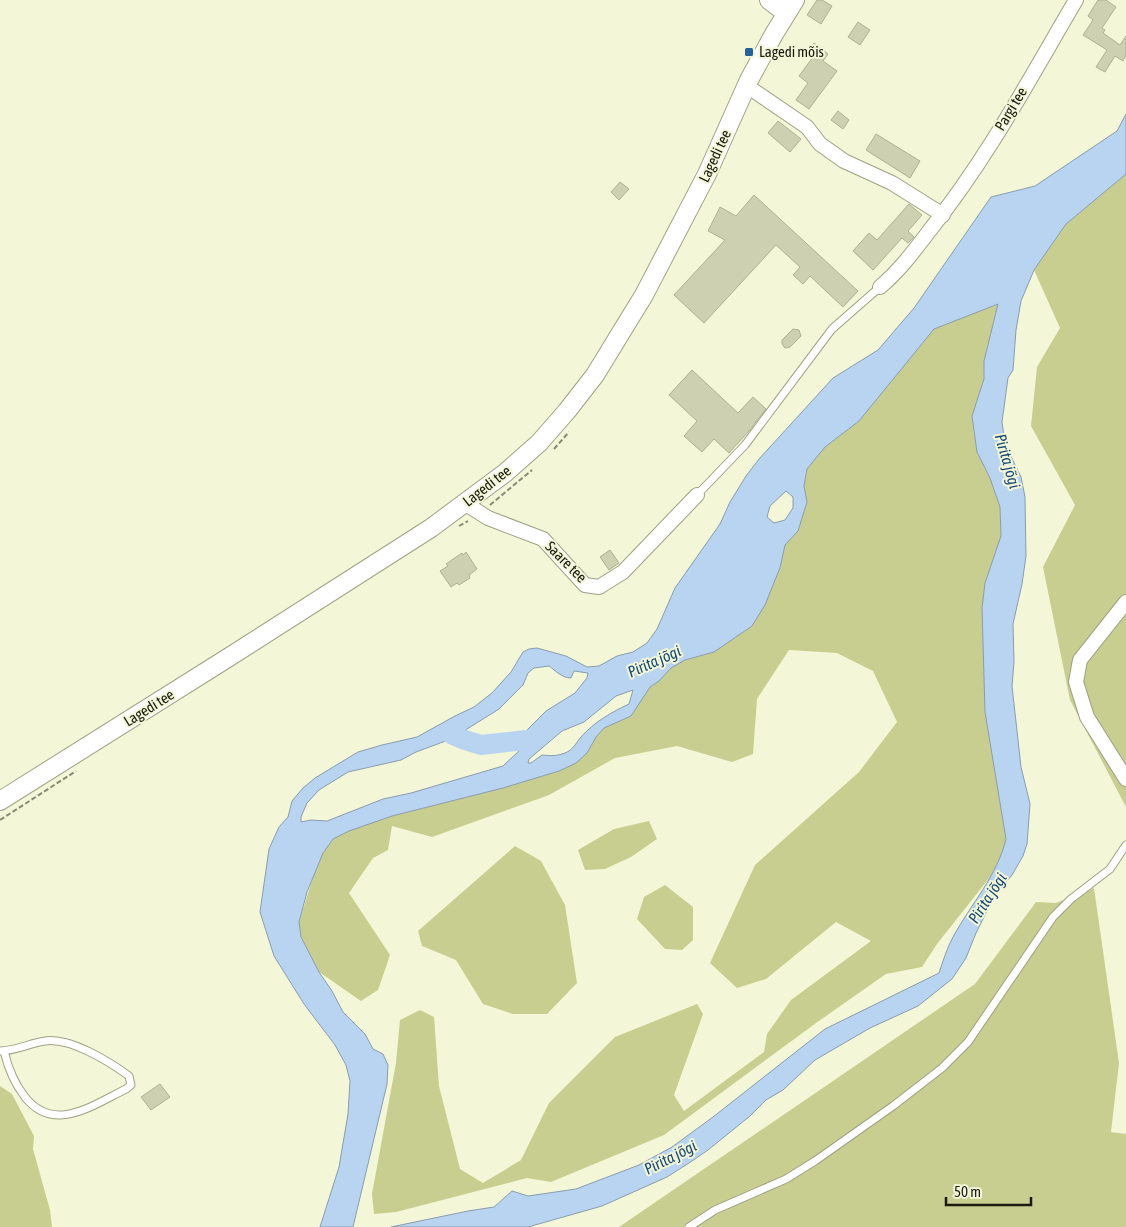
<svg xmlns="http://www.w3.org/2000/svg" width="1126" height="1227" viewBox="0 0 1126 1227" font-family="'Asap Condensed',sans-serif">
	<style>
		.green { fill: #c8ce8f }
		.water { fill: #b9d4f1; stroke: #899cae; fill-rule: evenodd }
		.lines { fill: none; stroke-linecap: round; stroke-linejoin: round }
		.river { stroke: #b9d4f1; stroke-width: 20 }
		.building { fill: #cdd0b1; stroke: #aeb192 }
		.service-casing { stroke: #9ea183; stroke-width: 9 }
		.minor-casing { stroke: #9ea183; stroke-width: 16 }
		.tertiary-casing { stroke: #9ea183; stroke-width: 20 }
		.path { stroke: #868973; stroke-width: 2; stroke-dasharray: 5 2.5; stroke-linecap: butt }
		.service { stroke: #fff; stroke-width: 7 }
		.minor { stroke: #fff; stroke-width: 14 }
		.tertiary { stroke: #fff; stroke-width: 18 }
		.poi-dot { fill: #256299; stroke: #f3f7d7; stroke-width: 2 }
		.labels { text-anchor: middle; stroke-width: 4; stroke-linejoin: round; paint-order: stroke }
		.poi-label { font-size: 15px; fill: #1a1b10; stroke: #f3f7d7; text-anchor: start }
		.street-label { font-size: 15px; fill: #1a1b10; stroke: #f3f7d7 }
		.water-label { font-size: 16px; font-style: italic; fill: #184a76; stroke: #f3f7d7 }
	</style>
	<rect width="100%" height="100%" fill="#f3f7d7"/>
	<!-- green -->
	<path class="green" d="M1126,174v633l-56,-107 -27,-133 32,-62 -44,-79 6,-59 23,-39 -26,-58 32,-46z
		M998,304l-14,57v18l-12,37 5,36 13,26 10,29 1,29 -16,47v129l21,127 -4,18 -8,15 -57,72 -15,23 -36,7 -70,49 -152,112 -113,47 -24,-4 -131,34 -22,2 -2,-20 24,-131 4,-43 20,-10 14,7 5,69 21,83 23,14 38,-23 28,-57 66,-66 82,-33 6,10 -29,81 10,16 80,-59 3,-18 24,-34 80,-59 -35,-19 -70,57 -29,9 -27,-25 45,-98 104,-93 38,-50 -24,-51 -36,-18 -48,-3 -32,49 -4,55 -21,8 -55,-16 -62,12 -66,37 -117,42 -40,-11 -4,24 -15,8 -24,35 41,62 -12,35 -17,11 -42,-29 -18,-35 -2,-15 16,-51 8,-18 10,-14 16,-8 43,-15 111,-28 56,-17 17,-8 11,-10 9,-16 8,-9 27,-12 19,-29 9,-6 12,-13 14,-8 29,-8 38,-26 28,-58 5,-24 13,-13 9,-29 -3,-16 3,-17 18,-22 34,-26 75,-92z
		M649,821l8,18 -26,18 -26,12 -20,1 -7,-20 36,-21z
		M515,846l26,15 24,44 12,78 -30,31h-34l-30,-10 -27,-44 -34,-14 -4,-15z
		M665,885l28,22v33l-11,10 -17,-1 -28,-30 7,-22z
		M1094,888l25,175 -8,69 15,2v93h-507l356,-243 61,-82 20,1z
		M0,1086l12,8 22,42 -1,13 17,61 2,17h-52z"/>
	<!-- water -->
	<path class="water" d="M1126,114v60l-60,50 -32,46 -13,31 -5,29 -3,40 -5,8 -6,44 3,22 16,33 4,20 1,59 -4,28 -9,40 1,38 -2,24 9,81 9,37 -3,40 -4,12 -11,19 -15,18 -8,14 -13,26 -10,25 -14,21 -34,27 -48,22 -55,32 -32,30 -17,10 -16,16 -42,34 -16,11 -25,16 -65,29 -74,21h-137l77,-16 26,-4 18,-16 16,5 48,-7 63,-24 33,-18 41,-30 112,-88 114,-56c4,-12 8,-25 14,-36 18,-33 44,-61 53,-98l-21,-127 -3,-104 3,-25 16,-47 -1,-29 -10,-29 -13,-26 -5,-36 12,-37v-18l14,-57 -64,25 -75,92 -34,26 -18,22 -3,17 3,16 -9,29 -13,14 -5,23 -7,17 -8,20 -13,21 -38,26 -29,8 -14,8 -12,13 -9,6 -19,29 -27,12 -8,9 -9,16 -11,10 -17,8 -56,17 -111,28 -43,15 -16,8 -10,14 -16,39 -8,30 2,15 18,35 13,19 11,21 22,22 8,15 10,5 5,11 -1,19 -34,143h-33l19,-60 9,-53 2,-33 -4,-16 -11,-20 -31,-41 -30,-48 -14,-44 9,-63 10,-22 9,-10 4,-16 11,-13 12,-10 43,-26 24,-7 35,-8 38,-21 19,-9 18,-14 19,-21 12,-20 6,-3 8,-1 29,8 21,11 12,-1 18,-10 16,-4 14,-9 10,-14 18,-41 45,-64 10,-22 16,-26 13,-17 74,-81 45,-28 36,-42 77,-111 44,-11 82,-55zM786,491l7,6v11l-8,12 -11,3 -7,-6 3,-11zM549,666c7,5 13,12 22,12l3,-7 14,2 -1,5 -12,15 -29,18 -22,22 -3,16 -18,17 -92,27 -28,6 -56,22 -16,-1 -10,2v-5l6,-14 12,-13 29,-18 53,-12 15,-8 35,-13 48,-30 24,-24 5,-12 6,-5zM633,690l-4,14c-17,8 -35,18 -48,33 -5,6 -8,13 -16,16 -8,3 -14,3 -23,2l-11,8h-3l1,-4 33,-28 22,-9 32,-26z"/>
	<g class="lines">
		<!-- river -->
		<path class="river" d="M451,734l14,6 16,5 54,-6"/>
	</g>
	<!-- building -->
	<path class="building" d="M817,0h5l10,6 -11,18 -14,-9z
		M1098,0h8l10,7 -14,21 3,2 -2,3 17,12 6,-9v19l-3,6 -8,-5 -10,16 -9,-5 11,-17 -24,-15 10,-15 -5,-4z
		M858,22l12,8 -10,15 -12,-8z
		M814,43l14,11 -5,7 14,10 -28,38 -13,-9 12,-17 -9,-7 14,-19 -6,-4z
		M838,111l11,9 -6,9 -12,-9z
		M778,121l23,18 -11,13 -22,-19z
		M876,134l44,27 -10,17 -44,-28z
		M620,182l9,7 -10,11 -8,-8z
		M754,195l104,96 -15,16 -33,-31 -7,8 -10,-9 7,-8 -24,-22 -72,78 -30,-28 51,-55 -17,-9 12,-24 16,9z
		M909,204l13,11 -14,16 6,6 -6,6 -6,-5 -29,32 -20,-19 16,-18 8,7z
		M793,329l6,1 2,6 -11,11 -5,1 -3,-4v-4z
		M692,370l46,43 15,-16 13,12 -17,22 -20,22 -15,-14 -12,13 -18,-16 13,-15 -28,-26z
		M610,550l9,13 -10,7 -9,-13z
		M466,552l11,17 -8,6 1,3 -11,7 -2,-2 -6,4 -11,-16 8,-5 -2,-2 16,-11 1,2z
		M160,1084l10,13 -19,13 -10,-13z"/>
	<g class="lines">
		<!-- service casing -->
		<g class="service-casing">
			<path id="service" d="M697,495l48,-50 87,-116 48,-42
				M0,1051c16,0 30,-8 45,-10 25,-4 65,21 84,35l2,9 -5,4c-33,16 -72,45 -101,8 -11,-14 -17,-29 -21,-46
				M689,1227l26,-17 71,-31 29,-18 78,-55 49,-38 26,-26 85,-125 18,-18 39,-30 16,-24"/>
		</g>
		<!-- minor casing -->
		<g class="minor-casing">
			<path id="minor" d="M747,86l60,41 13,17 24,17 48,22 51,32
				M880,287c20,-17 34,-36 50,-57 57,-71 100,-152 146,-230
				M466,504l22,14 55,21 42,46 14,2 24,-15 74,-77
				M1126,602l-46,58 -4,22 11,35 39,62"/>
		</g>
		<!-- tertiary casing -->
		<g class="tertiary-casing">
			<path id="tertiary" d="M769,0l17,13
				M0,801l226,-142 205,-131 74,-55 34,-30 28,-32 28,-36 49,-80 63,-121 42,-94 25,-46 21,-34"/>
		</g>
		<!-- path -->
		<path class="path" d="M554,449l15,-17
			M490,505l42,-35
			M459,526l9,-5
			M0,820l76,-49"/>
		<!-- service -->
		<use href="#service" class="service"/>
		<!-- minor -->
		<use href="#minor" class="minor"/>
		<!-- tertiary -->
		<use href="#tertiary" class="tertiary"/>
	</g>
	<!-- markers -->
	<rect class="poi-dot" x="744" y="47" width="10" height="10" rx="2.5"/>
	<g class="labels">
		<!-- poi labels -->
		<g class="poi-label">
			<text x="759" y="57">Lagedi mõis</text>
		</g>
		<!-- street labels -->
		<g class="street-label">
			<text transform="translate(1011 109) rotate(-59)" y="5">Pargi tee</text>
			<text transform="translate(715 156) rotate(-65)" y="5">Lagedi tee</text>
			<text transform="translate(487 486) rotate(-38)" y="5">Lagedi tee</text>
			<text transform="translate(566 562) rotate(45)" y="5">Saare tee</text>
			<text transform="translate(149 708) rotate(-32)" y="5">Lagedi tee</text>
		</g>
		<!-- water labels -->
		<g class="water-label">
			<text transform="translate(1008 461) rotate(74)" y="6">Pirita jõgi</text>
			<text transform="translate(654 661) rotate(-24)" y="6">Pirita jõgi</text>
			<text transform="translate(987 898) rotate(-57)" y="6">Pirita jõgi</text>
			<text transform="translate(670 1157) rotate(-27)" y="6">Pirita jõgi</text>
		</g>
	</g>
	<!-- scale -->
	<path d="M946 1197v8h85v-8" fill="none" stroke="#1a1b10" stroke-width="2.5"/>
	<text x="954" y="1197" font-size="15" fill="#1a1b10" stroke="#f3f7d7" stroke-width="4" paint-order="stroke">50 m</text>
</svg>
